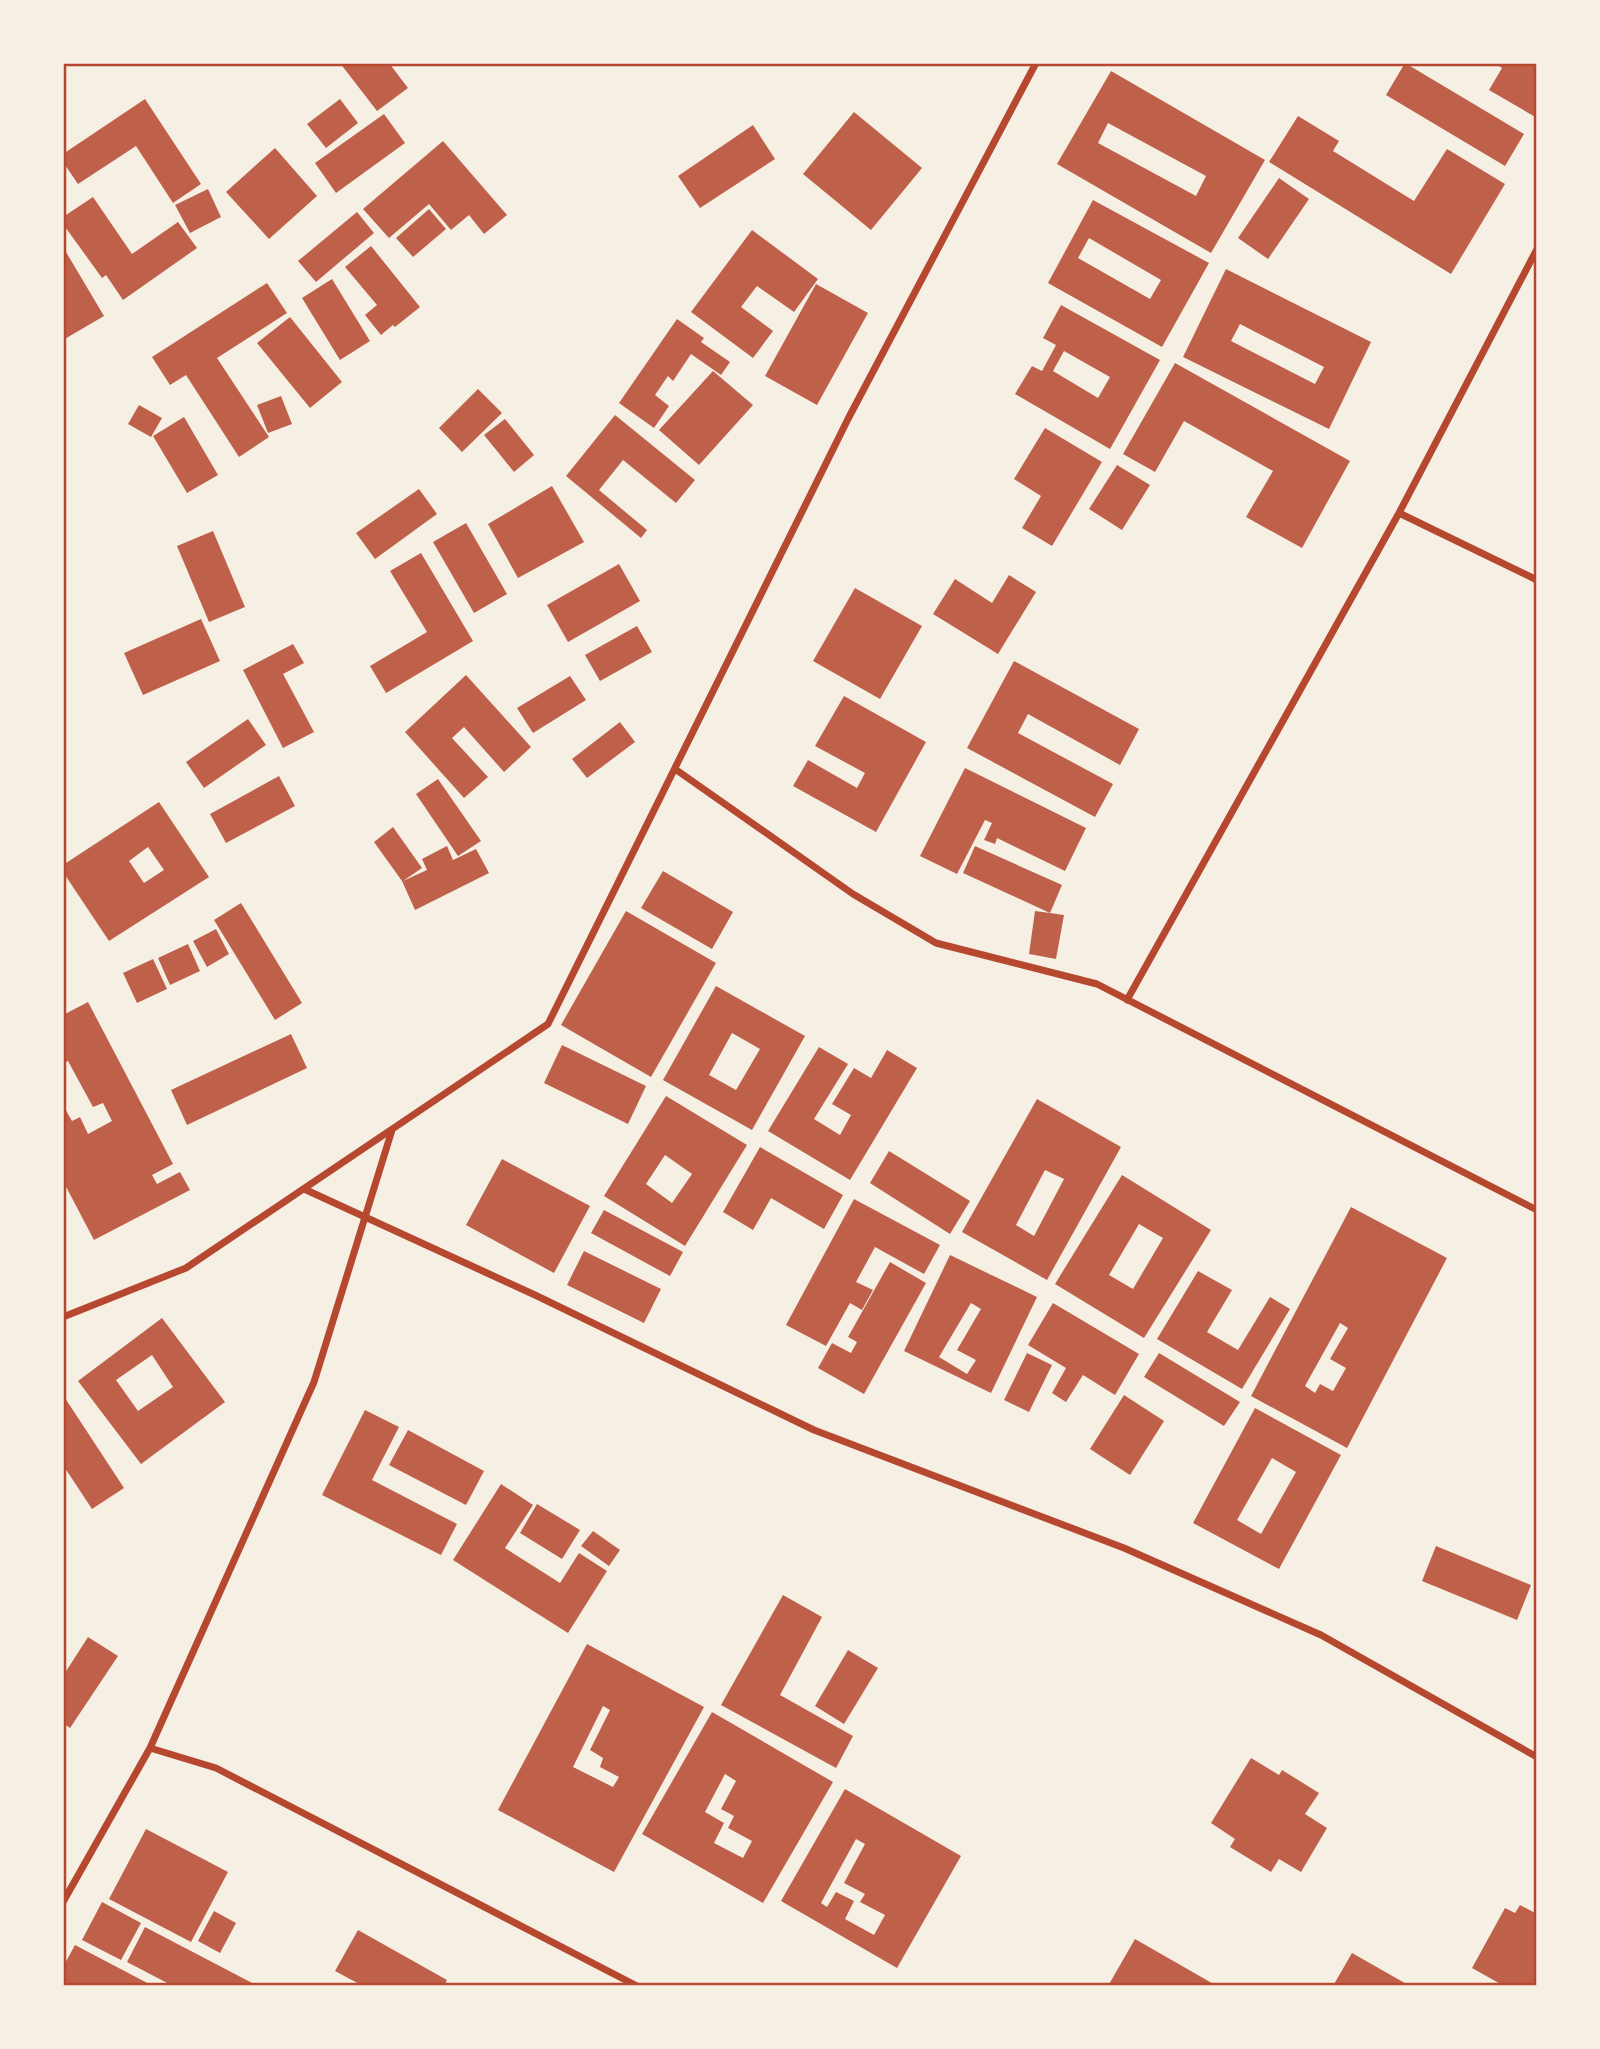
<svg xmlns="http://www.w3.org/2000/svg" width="1600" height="2049" viewBox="0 0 1600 2049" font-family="Arial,sans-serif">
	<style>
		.building { fill: #bf614a; fill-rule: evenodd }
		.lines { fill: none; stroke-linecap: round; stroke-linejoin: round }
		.minor { stroke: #b5482f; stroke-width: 7 }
		.neatline { fill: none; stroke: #b5482f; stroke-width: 2.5 }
	</style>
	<rect width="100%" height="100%" fill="#f6efe4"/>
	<!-- building -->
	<path class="building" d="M340,63h49l19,25 -31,23z
		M1405,63l119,71 -19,32 -119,-71z
		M1494,63h36l7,4v51l-48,-28 13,-22z
		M1111,71l154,89 -54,93 -154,-89zM1108,123l98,53 -10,20 -98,-53z
		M145,99l56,85 -28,19 -37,-57 -58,38 -15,-22v-8z
		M340,99l18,24 -32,25 -19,-24z
		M854,112l68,56 -51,62 -68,-56z
		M384,114l21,29 -69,50 -21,-30z
		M1298,116l41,25 -6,10 81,50 33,-52 58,35 -54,90 -182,-112z
		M753,125l22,34 -75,49 -22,-32z
		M443,141l64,74 -23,19 -15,-19 -18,15 -22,-26 -40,34 -26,-29z
		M275,148l42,48 -48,43 -43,-47z
		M1279,178l30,21 -41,60 -30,-21z
		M208,189l13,28 -31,16 -15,-28z
		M93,197l39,57 46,-32 19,26 -74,52 -17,-25 -4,3 -39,-54v-7z
		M1093,200l116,63 -47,84 -114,-64zM1089,238l72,42 -11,19 -72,-41z
		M429,209l17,20 -33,28 -17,-19z
		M357,212l17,21 -58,49 -18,-21z
		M752,230l66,49 -24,33 -37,-26 -16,21 32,24 -20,27 -62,-46z
		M371,246l49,61 -25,20 -2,-2 -12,10 -16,-20 12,-10 -32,-38z
		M63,247l41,69 -41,24z
		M1226,269l145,73 -42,87 -146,-72zM1240,324l84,43 -9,17 -84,-43z
		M332,279l38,62 -30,19 -38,-62z
		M267,283l20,30 -70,45 52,79 -30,20 -53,-82 -16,10 -18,-28z
		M816,284l52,29 -51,92 -52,-29z
		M1061,305l99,55 -50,89 -95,-55 17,-28 10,5 14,-26 -13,-7zM1064,351l46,26 -12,21 -45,-27z
		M290,317l52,65 -32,26 -53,-65z
		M677,319l27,19 -3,4 29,20 -9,13 -30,-21 -18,27 -5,-5 -13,19 14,11 -15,22 -35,-25z
		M1175,363l175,98 -48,87 -56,-31 27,-46 -89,-50 -29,51 -32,-18z
		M713,371l40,34 -54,60 -40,-35z
		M478,389l24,24 -40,39 -23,-24z
		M281,396l11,28 -24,9 -11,-28z
		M139,405l23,13 -11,19 -23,-13z
		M615,415l80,65 -19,23 -53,-43 -24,30 48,40 -6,8 -75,-62z
		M184,417l34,58 -31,18 -34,-57z
		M505,419l29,36 -20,17 -30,-37z
		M1045,428l57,34 -50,84 -30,-18 19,-32 -27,-17z
		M1117,465l33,20 -28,45 -33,-21z
		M552,486l32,56 -66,36 -30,-54z
		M419,489l18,25 -62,45 -19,-26z
		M466,523l41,71 -33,19 -41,-71z
		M213,531l32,76 -36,15 -32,-76z
		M421,553l52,88 -87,52 -16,-27 57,-34 -37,-61z
		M619,564l21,37 -72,41 -21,-37z
		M1009,575l27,17 -38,62 -65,-40 22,-35 37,24z
		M855,588l67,38 -42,73 -67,-38z
		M201,619l19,42 -77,34 -19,-42z
		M637,626l15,26 -52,29 -15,-26z
		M293,644l11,19 -21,11 31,58 -31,16 -40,-78z
		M1014,661l125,68 -19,36 -92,-51 -10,19 95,51 -18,33 -128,-69z
		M466,675l65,72 -27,25 -40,-45 -12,11 36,39 -24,21 -59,-66z
		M570,676l16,24 -53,33 -16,-25z
		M844,696l82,46 -50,90 -83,-46 15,-26 49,28 8,-15 -50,-27z
		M248,719l18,26 -62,43 -18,-26z
		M620,722l15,20 -48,36 -15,-19z
		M965,768l121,60 -21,43 -68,-33 -2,6 -11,-4 8,-17 -7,-3 -28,54 -37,-18z
		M279,776l16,30 -69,37 -16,-29z
		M438,779l43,62 -23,15 -42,-62z
		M159,802l50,75 -100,64 -46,-69v-7zM148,847l16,23 -20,13 -15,-22z
		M393,827l29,41 -19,13 24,-11 -5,-11 25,-13 6,14 23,-11 13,24 -74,37 -13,-29 -28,-39z
		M975,846l87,39 -12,28 14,2 -8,44 -27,-5 6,-43 15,2 -87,-40z
		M663,871l70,41 -21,37 -71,-41z
		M241,903l61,100 -27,17 -61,-100z
		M626,911l90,52 -65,114 -90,-52z
		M216,929l13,25 -22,13 -14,-26z
		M188,944l12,27 -30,14 -12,-27z
		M153,959l14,30 -30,14 -14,-30z
		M716,986l89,50 -53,94 -89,-50zM732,1033l28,16 -24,41 -27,-15z
		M88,1002l85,162 -21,11 5,9 23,-12 10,18 -96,50 -31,-59v-76l9,16 8,-4 8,17 24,-13 -9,-18 -10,4 -25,-46 -5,2v-48z
		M291,1034l16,34 -120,57 -16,-35z
		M562,1045l84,41 -18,38 -84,-41z
		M819,1047l29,17 -34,55 26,16 11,-20 -19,-11 22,-36 17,10 16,-28 30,18 -67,112 -82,-49z
		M666,1096l81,49 -62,101 -81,-50zM665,1155l27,19 -20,29 -26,-19z
		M1037,1099l84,48 -74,133 -85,-48zM1045,1170l19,9 -30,57 -18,-11z
		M760,1147l83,48 -19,34 -53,-31 -18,32 -30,-18z
		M889,1151l81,50 -20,33 -80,-51z
		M502,1159l88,47 -36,67 -88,-48z
		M1122,1175l89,55 -67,108 -89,-54zM1139,1224l24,14 -30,51 -24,-14z
		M854,1199l86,46 -16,29 -49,-27 -19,35 17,8 -11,20 -12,-7 -24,43 -40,-21z
		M1351,1207l96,51 -100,190 -96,-52zM1340,1323l8,5 -18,31 16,9 -13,23 -13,-7 -5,9 -10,-7z
		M604,1210l79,42 -13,24 -79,-43z
		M584,1251l77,38 -17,34 -77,-38z
		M950,1255l87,42 -46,96 -87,-42zM971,1303l10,6 -24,41 19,10 -9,14 -28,-17z
		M890,1262l36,21 -62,111 -46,-26 14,-25 19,10 6,-11 -9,-5z
		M1198,1271l34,19 -25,42 31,18 32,-53 20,12 -48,80 -85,-50z
		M1053,1303l86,51 -24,41 -32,-20 -17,27 -14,-9 14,-25 -38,-23z
		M162,1318l63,84 -84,62 -63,-83zM152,1355l21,32 -35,24 -22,-31z
		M1027,1353l25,12 -23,47 -25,-12z
		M1159,1353l81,49 -16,24 -80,-49z
		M63,1395l61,93 -32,21 -29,-44z
		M1124,1395l40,26 -34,54 -40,-26z
		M1255,1408l86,47 -62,114 -86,-46zM1272,1458l24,14 -35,62 -24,-14z
		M365,1410l34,17 -27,53 85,44 -16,31 -119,-60z
		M408,1430l76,41 -18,34 -77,-40z
		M501,1484l32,21 -28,43 55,35 19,-30 28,18 -39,62 -115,-73z
		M537,1504l43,26 -18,29 -42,-26z
		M593,1531l27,19 -11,16 -28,-20z
		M1436,1546l95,39 -14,35 -95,-39z
		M783,1595l39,22 -42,78 73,41 -17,32 -115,-63z
		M88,1637l30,19 -48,72 -7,-5v-47z
		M587,1644l117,63 -90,165 -116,-62zM603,1706l7,4 -20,40 13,8 -3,9 19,10 -6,10 -40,-20z
		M848,1650l30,18 -34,56 -29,-18z
		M712,1712l121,70 -70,121 -121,-69zM725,1774l11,7 -15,28 13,7 -6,12 24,13 -9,17 -29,-15 10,-20 -19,-11z
		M1251,1758l28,17 3,-5 37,23 -14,21 22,14 -26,44 -22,-13 -8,13 -41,-25 5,-8 -24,-16z
		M845,1789l116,67 -64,112 -116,-67zM856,1839l9,5 -21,39 21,11 -5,8 25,13 -11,20 -29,-16 9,-18 -18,-9 -9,15 -6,-4z
		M146,1829l82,43 -37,70 -82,-43z
		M102,1902l39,21 -20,37 -39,-20z
		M1520,1905l17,9v72h-33l-32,-18 33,-60 10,5z
		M214,1911l22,12 -16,30 -22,-12z
		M145,1927l113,59h-85l-46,-24z
		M358,1930l89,50 -3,6h-81l-28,-15z
		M1135,1939l82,47h-109z
		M75,1945l78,41h-90v-19z
		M1352,1953l58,33h-77z"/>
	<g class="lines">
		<!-- minor -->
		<path class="minor" d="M1399,513l138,67
			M675,769l178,125 83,49 161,41 440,226
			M1127,1000l272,-487 138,-264
			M304,1189l231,106 279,135 310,118 197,87 216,122
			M63,1317l123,-49 362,-244 301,-607 187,-354
			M150,1748l66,20 421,218
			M63,1902l87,-154 164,-366 78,-252"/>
	</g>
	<!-- border -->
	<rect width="1600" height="2049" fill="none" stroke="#f6efe4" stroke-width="130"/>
	<rect x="65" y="65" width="1470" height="1919" class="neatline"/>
</svg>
